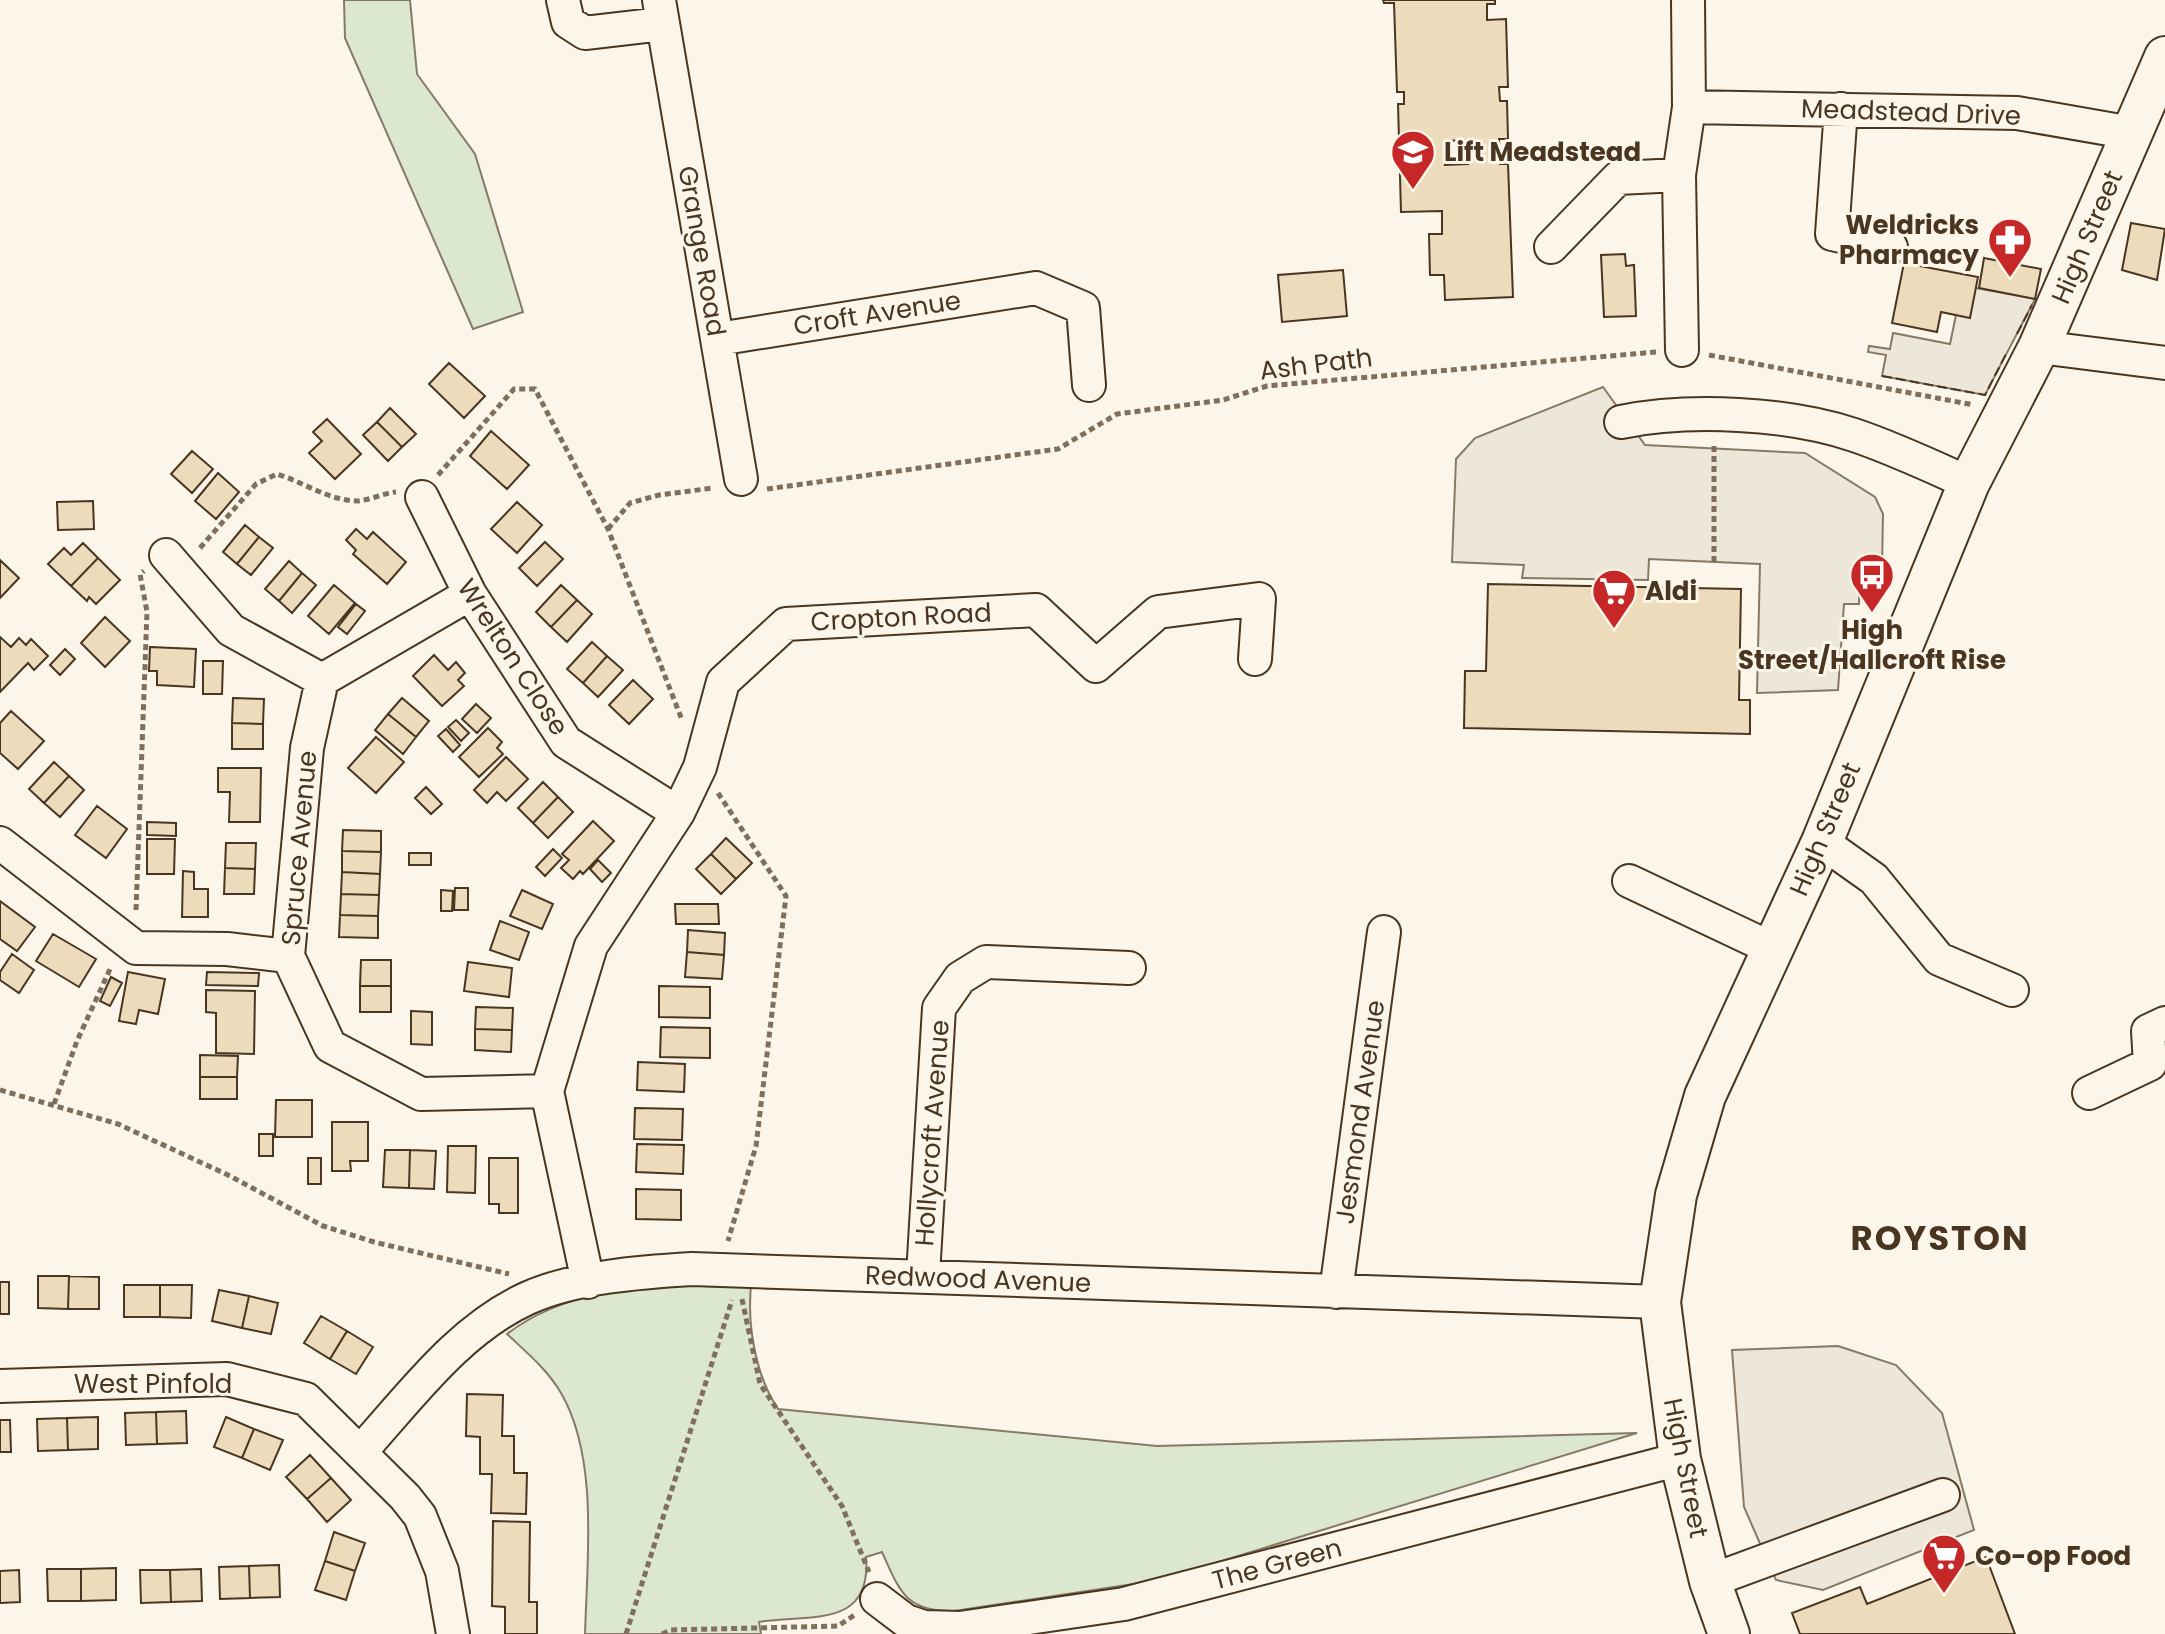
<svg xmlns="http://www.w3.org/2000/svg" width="2165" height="1634" viewBox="0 0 2165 1634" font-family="Poppins,sans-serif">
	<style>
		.green { fill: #dce7d0; stroke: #887966; stroke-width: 2 }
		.parking { fill: #ede7d9; stroke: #887966; stroke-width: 2 }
		.building { fill: #ecdcbc; stroke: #4a3520; stroke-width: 2; fill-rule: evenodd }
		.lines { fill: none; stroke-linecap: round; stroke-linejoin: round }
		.minor-casing { stroke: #4a3520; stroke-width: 36 }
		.major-casing { stroke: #4a3520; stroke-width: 44 }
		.path { stroke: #7f6f5c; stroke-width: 5; stroke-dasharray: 6 4; stroke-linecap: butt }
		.minor { stroke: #fbf6e9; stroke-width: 32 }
		.major { stroke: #fbf6e9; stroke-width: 40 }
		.fence { stroke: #4a3520; stroke-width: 2; stroke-dasharray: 10 4; stroke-linecap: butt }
		.labels { text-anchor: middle; stroke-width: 6; stroke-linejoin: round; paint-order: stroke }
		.street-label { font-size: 26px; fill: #4a3520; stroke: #fbf6e9 }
		.poi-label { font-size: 26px; font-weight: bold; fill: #4a3520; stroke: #fbf6e9; text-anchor: start }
		.district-label { font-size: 34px; font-weight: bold; letter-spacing: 2px; fill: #4a3520; stroke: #fbf6e9 }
	</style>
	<rect width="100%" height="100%" fill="#fbf6e9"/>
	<!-- green -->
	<path class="green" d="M344,0h66l7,74 58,80 48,158 -50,17 -128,-291z
		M752,1277c-6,42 2,96 26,132l379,37 480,-13 -477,147 -206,31c-48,1 -54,-19 -72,-59l-16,5c6,72 -56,57 -107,65l2,12h-176c2,-73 14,-176 -24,-241 -14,-24 -35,-41 -54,-59 67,-52 165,-49 245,-57z"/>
	<!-- parking -->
	<path class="parking" d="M1976,288l59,11 -50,96 -103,-19 4,-21 -18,-3 1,-6 21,3 3,-16 57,11 6,-29z
		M1603,387l42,58 160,8 70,44 8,17 -1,53 -22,-1 -1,38h-15l-6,86 -81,3 3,-129 -111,-5 -1,21 -126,-2 2,-13 -72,-3 4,-103 19,-21z
		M1838,1346l58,19 46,48 32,117 -151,60 -47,-10 -32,-73 -12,-157z"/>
	<!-- building -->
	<path class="building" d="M1383,0h112v4h-8v16l19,-1 2,68h-9l1,14h7l1,38h-9l1,25h8l5,133 -68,3 -1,-25h-14l-1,-41h13v-23l-41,1 -3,-108h6v-12h-7l-3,-89h-10zM1466,140l2,24 -23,1 -1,-24z
		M2131,223l34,6 -8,51 -35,-10z
		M1625,254l1,12 8,-1 2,51 -32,1 -3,-62z
		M1984,258l57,11 -6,30 -56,-11z
		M1904,263l74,14 -8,41 -29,-6 -4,20 -45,-9z
		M1343,270l4,46 -65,6 -4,-47z
		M449,363l36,33 -21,22 -35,-34z
		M390,408l26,26 -14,13 -25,-25z
		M327,419l34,35 -26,25 -26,-26 13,-12 -9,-9z
		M377,422l25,25 -14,14 -25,-26z
		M491,431l38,34 -22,24 -37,-33z
		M192,451l21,18 -21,24 -21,-19z
		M218,473l21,19 -23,27 -21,-18z
		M93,501l1,28 -36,1 -1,-28z
		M517,502l25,23 -25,28 -26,-24z
		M245,525l14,12 -22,27 -14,-12z
		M356,529l11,10 6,-7 33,30 -19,22 -34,-30 3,-4 -10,-10z
		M259,537l14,11 -22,27 -14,-11z
		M545,542l18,17 -26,27 -18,-18z
		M83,543l15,15 -27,28 -23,-22 16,-16 7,7z
		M98,558l22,22 -24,24 -7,-7 -2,4 -16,-15z
		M0,560l19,18 -19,20z
		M289,561l13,12 -23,28 -14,-12z
		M302,573l14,12 -24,28 -13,-12z
		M1488,584l253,5 -2,111h11v34l-286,-6 1,-57h21z
		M334,585l21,18 -26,31 -21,-18z
		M561,585l16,15 -26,27 -15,-15z
		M577,600l15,14 -25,28 -16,-15z
		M356,604l9,7 -18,23 -9,-7z
		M105,617l25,24 -25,26 -24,-24z
		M0,637l11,10 8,-9 7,7 5,-6 17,17 -14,14 -6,-7 -28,29z
		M592,642l15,14 -24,27 -16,-14z
		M150,647l46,2 -2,38 -37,-2v-14h-8z
		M65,649l10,10 -15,16 -10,-10z
		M434,655l14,15 8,-8 9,11 -7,7 6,6 -22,20 -29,-30z
		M607,656l16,14 -25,27 -15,-14z
		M203,661h20l-1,33h-19z
		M633,680l20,19 -24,25 -20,-19z
		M233,698l31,1 -1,25 -31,-1z
		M402,698l27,23 -13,16 -28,-23z
		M476,704l15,14 -14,15 -15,-14z
		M11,711l33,30 -26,28 -18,-16v-30z
		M388,714l28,23 -13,17 -28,-24z
		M456,720l13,13 -8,8 -13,-14z
		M232,723l31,1v25h-31z
		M488,728l14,14 -5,6 6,6 -24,23 -20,-20z
		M446,729l14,16 -7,7 -15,-16z
		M376,737l28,25 -28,31 -28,-25z
		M506,757l22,22 -22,22 -9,-9 -10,11 -13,-13z
		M54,762l15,14 -25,27 -15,-14z
		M218,768h43l-1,54h-31l1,-30h-12z
		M69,776l15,14 -24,27 -16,-14z
		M543,782l15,15 -25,26 -15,-15z
		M426,787l16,17 -11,10 -16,-16z
		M558,797l15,15 -25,26 -15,-15z
		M97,806l30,23 -21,29 -31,-23z
		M593,821l21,20 -31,33 -3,-3 -7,8 -12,-11 8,-8 -7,-6z
		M147,822l29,1v13l-29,-1z
		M343,830l38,1v21l-39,-1z
		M726,838l26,25 -16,16 -25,-25z
		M147,839h28l-1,35h-27z
		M226,843h30l-1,26 -30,-1z
		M553,849l9,9 -17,18 -9,-9z
		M342,851l39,1 -1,22 -38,-2z
		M409,853h22v12h-22z
		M711,854l25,25 -15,15 -25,-25z
		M598,860l13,13 -9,9 -12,-13z
		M225,868l30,1 -1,25h-30z
		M183,871l11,1v17h14v28h-26z
		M342,872l38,2 -1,21 -38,-1z
		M455,888h13v22h-14z
		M441,890l12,1 -1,20h-11z
		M522,890l31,14 -11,25 -32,-13z
		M341,894l38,1 -1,21 -38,-1z
		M0,901l35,26 -18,24 -17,-12z
		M675,904h43l1,20h-43z
		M340,915l38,1v22l-39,-1z
		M500,921l29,11 -10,28 -29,-10z
		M688,930l37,3 -1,22 -37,-3z
		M53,934l43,25 -17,28 -43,-26z
		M687,952l37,3 -2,24 -37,-2z
		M12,954l22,16 -15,23 -19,-13v-8z
		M361,960h30v26h-31z
		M468,962l44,6 -3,29 -45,-6z
		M128,972l37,7 -7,35 -19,-4 -3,14 -17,-3z
		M207,972l52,1 -1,13 -52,-1z
		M111,977l11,6 -12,23 -10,-5z
		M360,986h31v26h-31z
		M659,986l51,1v31l-51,-1z
		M206,990l49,1 -1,63 -38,-1v-40l-10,-1z
		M476,1007l37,1 -1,22 -37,-1z
		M411,1011l21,1v33l-21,-1z
		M661,1027l49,1v30l-50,-1z
		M475,1029l37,1 -1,22 -36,-2z
		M200,1055l38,1 -1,21h-37z
		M638,1062l47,2 -1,28 -47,-2z
		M200,1077h37v22h-37z
		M276,1100h36v37h-37z
		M635,1108l48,1 -1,31 -48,-1z
		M332,1122h36v39h-18l1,10h-19z
		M259,1134h14v22h-14z
		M637,1144l47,1 -1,29 -47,-2z
		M448,1146h28l-1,47 -28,-1z
		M385,1150h25l-1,38 -26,-1z
		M410,1150l26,1 -2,38 -25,-1z
		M308,1158h13v26h-13z
		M489,1158h29v55h-19v-9h-10z
		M636,1189l45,1v30l-45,-1z
		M38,1276h31l-1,33 -30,-1z
		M69,1276l30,1v32h-31z
		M0,1282h9v32h-9z
		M124,1285h36v32h-36z
		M160,1285h32l-1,33 -31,-1z
		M219,1290l30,6 -7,32 -30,-7z
		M249,1296l29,7 -7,31 -29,-6z
		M321,1316l26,15 -17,28 -26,-16z
		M347,1331l26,16 -17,27 -26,-15z
		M467,1394l36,1 -1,41h12v37h13l-1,41 -35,-1 1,-39h-12v-37l-14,-1z
		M186,1411l1,32 -30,1 -1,-32z
		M156,1412l1,32 -31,1 -1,-32z
		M98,1417v32l-30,1 -1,-32z
		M226,1417l28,12 -12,29 -28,-11z
		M67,1418l1,32 -30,1 -1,-32z
		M0,1420h10l1,32h-11z
		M254,1429l29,11 -13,30 -28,-12z
		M310,1455l21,23 -24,21 -21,-22z
		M331,1478l20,22 -24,22 -20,-23z
		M493,1521l37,1 -1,80h8v32h-32v-27l-13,-1z
		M334,1532l31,11 -10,28 -30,-10z
		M1986,1557l29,77h-215l-8,-21 68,-26 7,17z
		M325,1561l30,10 -9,29 -31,-10z
		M279,1565l1,32 -30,1 -1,-32z
		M249,1566l1,32 -30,1 -1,-32z
		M116,1568v32l-35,1v-32z
		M47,1569h34v32h-33z
		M201,1569l1,32 -31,1 -1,-32z
		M19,1570l1,32 -20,1v-32z
		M140,1570h30l1,32 -30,1z"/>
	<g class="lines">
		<!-- minor casing -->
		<g class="minor-casing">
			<path id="minor" d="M563,0l5,22 17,11 77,-9
				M659,0l82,479
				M1688,0l1,107 328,6 115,20
				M1841,109l-9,125 59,13
				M1551,247l67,-69 61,-3
				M718,339l318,-51 47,20 6,77
				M2039,347l126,16
				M1682,350l-3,-175 10,-68
				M1621,422c69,-14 167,-9 233,13 39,13 77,31 115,48
				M422,497l48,97 96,148 112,71
				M166,555l65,75 91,50
				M470,594l-148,86 -15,68 -19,208 42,90 91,48 126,-3
				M1822,842l52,37 65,80 73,31
				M0,843l136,105 91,1 61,7
				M1629,881l144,68
				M2089,1093l61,-29 -2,-33 17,-8
				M923,1275l16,-267 21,-30 26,-16 143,6
				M588,1282l-41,-191 44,-145 87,-133 22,-46 23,-85 63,-58 250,-14 60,56 62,-54 101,-13 -4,60
				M1336,1292l48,-360
				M0,1386l227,-7 79,20 99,98 15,19 22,55 11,63
				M361,1451c49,-54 98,-122 167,-153 47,-21 113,-26 164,-29l968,33
				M1710,1581l233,-86
				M877,1599l29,22 18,6 36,1 164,-24 556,-145"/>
		</g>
		<!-- major casing -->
		<g class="major-casing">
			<path id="major" d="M1729,1634l-19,-53 -30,-122 -20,-157 16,-107 29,-99 117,-254 147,-359 70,-136 126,-290"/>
		</g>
		<!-- path -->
		<path class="path" d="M1709,355l265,50
			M438,475l76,-86h21l73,140 74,191
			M767,489l291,-40 59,-35 106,-14 44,-14 389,-34
			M608,529l22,-26 29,-8 54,-7
			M200,548l56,-64 21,-10c26,8 53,27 81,27 12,-1 26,-8 38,-9
			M1714,562v-118
			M718,793l68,103 -30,250 -28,95
			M136,910l11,-298 -7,-38 4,-3
			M0,1090l118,34 110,51 95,51 51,16 135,32
			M54,1104l23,-63 34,-74
			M742,1299l18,85 82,122 27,66
			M626,1634l106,-334
			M662,1634l9,-4 167,-4 18,-12"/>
		<!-- minor -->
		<use href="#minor" class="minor"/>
		<!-- major -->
		<use href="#major" class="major"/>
		<!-- fence -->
		<path class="fence" d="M2017,334l15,-29
			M1882,376l103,19 21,-41"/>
	</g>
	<!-- icons -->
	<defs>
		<g id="school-pin" transform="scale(2.3)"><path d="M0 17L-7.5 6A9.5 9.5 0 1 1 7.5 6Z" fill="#c62828" stroke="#fbf6e9"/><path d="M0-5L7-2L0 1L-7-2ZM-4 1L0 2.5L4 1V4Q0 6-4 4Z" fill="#fff"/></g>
		<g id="pharmacy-pin" transform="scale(2.3)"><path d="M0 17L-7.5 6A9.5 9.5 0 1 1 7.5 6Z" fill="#c62828" stroke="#fbf6e9"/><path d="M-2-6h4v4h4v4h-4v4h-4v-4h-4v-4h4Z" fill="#fff"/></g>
		<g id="bus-pin" transform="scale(2.3)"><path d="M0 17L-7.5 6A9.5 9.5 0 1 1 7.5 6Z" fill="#c62828" stroke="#fbf6e9"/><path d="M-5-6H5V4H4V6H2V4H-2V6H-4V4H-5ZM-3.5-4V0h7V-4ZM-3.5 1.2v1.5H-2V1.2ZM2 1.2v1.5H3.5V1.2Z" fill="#fff"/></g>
		<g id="supermarket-pin" transform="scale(2.3)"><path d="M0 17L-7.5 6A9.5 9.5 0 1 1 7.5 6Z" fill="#c62828" stroke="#fbf6e9"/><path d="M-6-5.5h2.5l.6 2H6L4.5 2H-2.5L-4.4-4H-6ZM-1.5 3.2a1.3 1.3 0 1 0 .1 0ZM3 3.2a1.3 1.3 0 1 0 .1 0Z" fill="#fff"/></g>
	</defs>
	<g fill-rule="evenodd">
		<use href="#school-pin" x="1413" y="152"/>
		<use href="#pharmacy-pin" x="2010" y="240"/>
		<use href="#bus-pin" x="1872" y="575"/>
		<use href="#supermarket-pin" x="1614" y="591"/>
		<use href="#supermarket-pin" x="1944" y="1556"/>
	</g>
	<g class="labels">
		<!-- street labels -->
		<g class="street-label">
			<text transform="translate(1911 112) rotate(2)" y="9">Meadstead Drive</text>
			<text transform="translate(2087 237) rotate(-67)" y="9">High Street</text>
			<text transform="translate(702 251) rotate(80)" y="9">Grange Road</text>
			<text transform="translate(877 313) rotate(-9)" y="9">Croft Avenue</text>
			<text transform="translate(1316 364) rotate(-7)" y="9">Ash Path</text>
			<text transform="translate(901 617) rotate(-3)" y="9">Cropton Road</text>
			<text transform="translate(513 657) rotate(57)" y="9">Wrelton Close</text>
			<text transform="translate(1825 829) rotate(-67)" y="9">High Street</text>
			<text transform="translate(299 848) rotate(-85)" y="9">Spruce Avenue</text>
			<text transform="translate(1360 1112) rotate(-82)" y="9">Jesmond Avenue</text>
			<text transform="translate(932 1133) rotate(-86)" y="9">Hollycroft Avenue</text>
			<text transform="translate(978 1279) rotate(2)" y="9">Redwood Avenue</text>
			<text x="153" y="1393">West Pinfold</text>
			<text transform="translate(1686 1468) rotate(79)" y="9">High Street</text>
			<text transform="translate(1277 1564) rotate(-15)" y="9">The Green</text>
		</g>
		<!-- poi labels -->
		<g class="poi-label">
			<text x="1444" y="161">Lift Meadstead</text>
			<text x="1979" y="234" text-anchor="end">Weldricks<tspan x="1979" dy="30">Pharmacy</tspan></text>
			<text x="1645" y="600">Aldi</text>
			<text x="1872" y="639" text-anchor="middle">High<tspan x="1872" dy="30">Street/Hallcroft Rise</tspan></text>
			<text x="1975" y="1565">Co-op Food</text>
		</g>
		<!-- district labels -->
		<g class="district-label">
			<text x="1940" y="1250">ROYSTON</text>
		</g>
	</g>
</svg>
